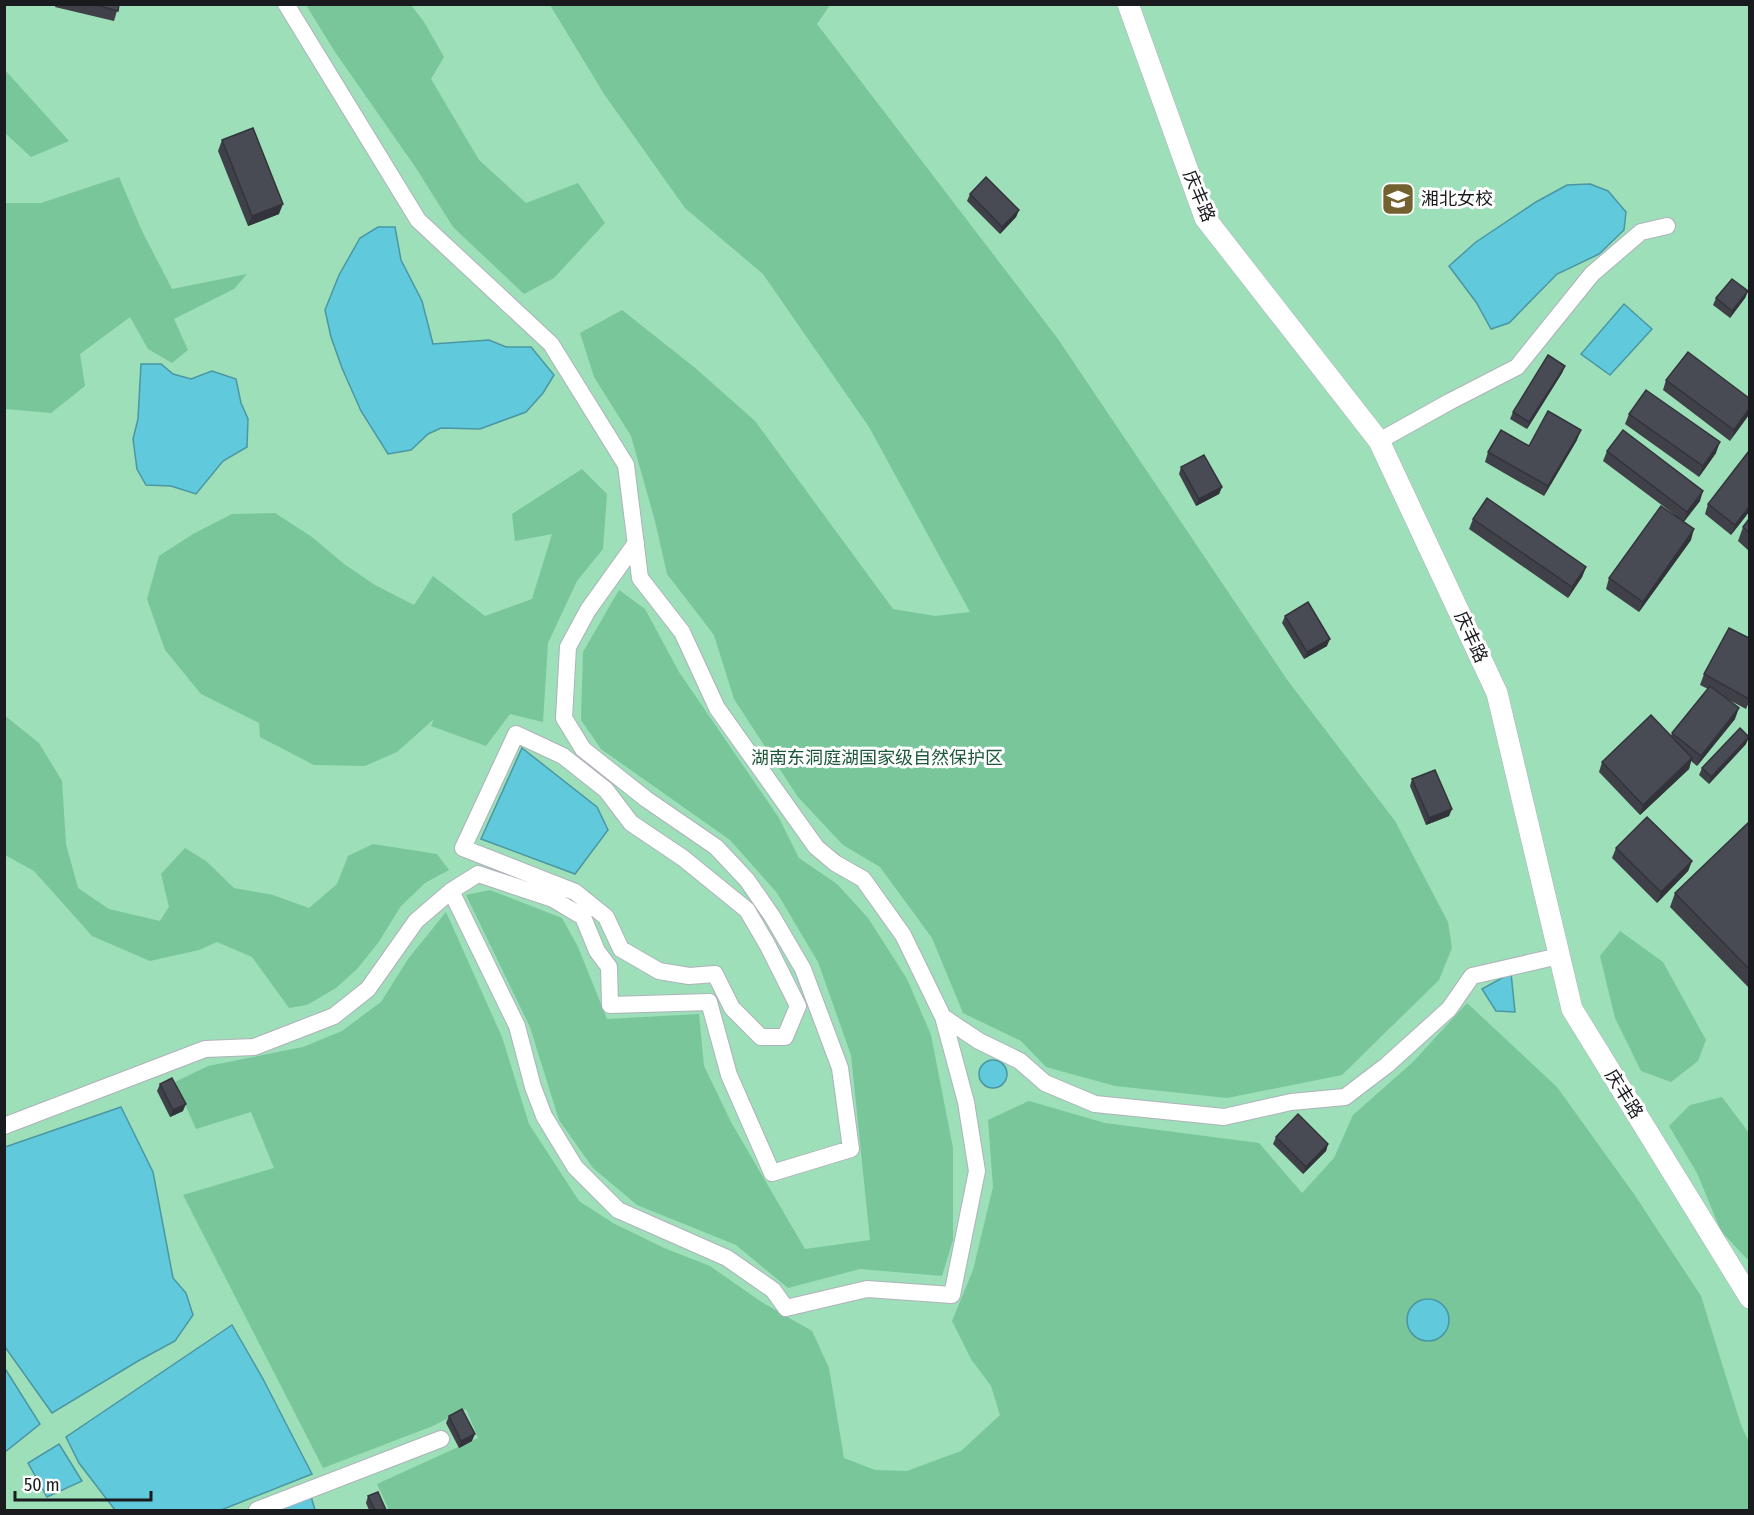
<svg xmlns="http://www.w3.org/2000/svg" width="1754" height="1515" viewBox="0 0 1754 1515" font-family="'Fira Sans Condensed','Noto Sans SC',sans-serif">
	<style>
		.green { fill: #9cdfb8 }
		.forest { fill: #79c69a }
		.water { fill: #60cadc; stroke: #4b96a3; stroke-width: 1.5 }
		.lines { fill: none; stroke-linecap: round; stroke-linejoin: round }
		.minor-casing { stroke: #afb2bb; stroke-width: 18 }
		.tertiary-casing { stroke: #afb2bb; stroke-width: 22 }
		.minor { stroke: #fff; stroke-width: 16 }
		.tertiary { stroke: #fff; stroke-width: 21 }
		.wall { fill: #3f4048 }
		.shaded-wall { fill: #33343b }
		.building { fill: #494b54; stroke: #33343b; stroke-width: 1.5 }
		.labels { text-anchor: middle; stroke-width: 6; stroke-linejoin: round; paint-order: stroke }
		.street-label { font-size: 18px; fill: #1a1b1e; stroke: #fff }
		.poi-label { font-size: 18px; fill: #1a1b1e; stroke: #fff; text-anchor: start }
		.park-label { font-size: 18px; fill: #1d573a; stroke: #fff }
	</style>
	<rect width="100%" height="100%" fill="#eef0fa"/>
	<!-- green -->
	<path class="green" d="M5,5h1744v1505h-1744z"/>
	<!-- forest -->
	<path class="forest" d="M306,5h105l13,17 20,35 -13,22 48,81 47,43 52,-20 27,40 -51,55 -30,16 -71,-67 -37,-59 -81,-116z
		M550,5h280l-13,19 241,315 230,342 107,140 53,101 4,26 -13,32 -97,95 -115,23 -112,-12 -69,-19 -25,-26 -58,-28 -31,-75 -52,-71 -37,-22 -45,-48 -64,-98 -20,-64 -47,-61 -12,-53 -24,-85 -37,-59 -14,-44 42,-23 72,57 61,54 138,188 42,7 35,-4 -101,-185 -106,-153 -78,-66 -81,-114z
		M5,70l64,71 -38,16 -26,-24z
		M119,177l23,54 30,58 75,-15 -13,15 -60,30 14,31 -16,13 -24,-14 -18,-32 -50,37 5,32 -34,27 -46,-4v-206h36z
		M582,469l25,25 -4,55 -26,32 -29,62 -5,79 -33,-8 -24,32 -55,-20 3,-7 -37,33 -32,14 -51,-1 -54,-28 -1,-14 -58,-29 -36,-44 -18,-51 12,-43 34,-22 39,-20 43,-1 37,24 32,27 31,21 39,20 19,-29 52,40 47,-17 20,-65 -37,7 -3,-27z
		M619,590l26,19 34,63 100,146 20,40 38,26 31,34 39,61 24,56 22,113v92l-11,36 -82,-7 -72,19 -52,-43 -99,-40 -44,-37 -34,-48 -29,-93 -64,-132 24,-5 72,28 16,29 29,72 92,-5 5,52 27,56 74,127 65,-9 -19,-185 -33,-93 -41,-69 -47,-53 -129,-91 -20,-29 2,-68z
		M4,715l35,28 23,38 4,63 12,44 31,21 51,12 9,-14 -8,-33 24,-26 21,13 28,27 39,7 36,13 28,-24 11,-28 25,-12 64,10 12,16 -24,13 -24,23 -23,37 -21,26 -21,19 -29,17 -18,3 -37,-51 -35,-15 -18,8 -49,11 -58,-25 -58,-65 -29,-16z
		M446,912l56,125 27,87 50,77 34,22 51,25 46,18 50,35 52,30 17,37 15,90 31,12 32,1 54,-20 39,-36 -9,-29 -20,-27 -19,-38 21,-51 20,-83 -5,-67 41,-19 76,22 154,20 43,50 32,-35 19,-43 60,-53 54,-59 90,84 77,107 67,102 40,129 8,17v68h-1360l-12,-26 101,-46 -12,-29 -33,17 -110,42 -140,-273 91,-27 -23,-56 -55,17 -21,-47 33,-16 95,-19 39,-16 39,-29 27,-43z
		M1620,931l43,31 43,78 -8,21 -27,21 -30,-11 -26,-53 -15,-62z
		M1722,1097l27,36v126h-2l-26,-28 -24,-58 -28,-47 21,-21z"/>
	<!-- water -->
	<path class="water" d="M1590,184l18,7 18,21 -2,18 -25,24 -42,20 -48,49 -18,6 -15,-27 -27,-36 27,-24 60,-40 31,-17z
		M378,227h17l6,33 21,41 11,43 56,-4 17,7h25l23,28 -11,18 -17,19 -46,17 -39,-1 -13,6 -17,16 -23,4 -27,-43 -19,-43 -11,-31 -6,-27 14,-35 21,-37z
		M1624,304l28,25 -42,46 -29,-21z
		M141,364h20l12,10 18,5 21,-8 24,8 5,24 7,16 -1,28 -24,14 -27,33 -25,-8 -25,-1 -9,-16 -4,-30 5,-20z
		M522,748l75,59 11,23 -33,44 -94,-35z
		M1511,973l4,39 -19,-1 -14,-22z
		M979 1074a14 14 0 1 1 28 0a14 14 0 1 1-28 0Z
		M121,1107l32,65 20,106 13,15 7,22 -18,26 -37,20 -86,52 -47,-66v-200z
		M1407 1320a21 21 0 1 1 42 0a21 21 0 1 1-42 0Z
		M232,1325l31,54 49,95 -91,36h-106l-36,-47 -13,-26z
		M4,1367l36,57 -35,28h-1z
		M59,1444l23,37 -35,16 -19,-34z
		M310,1493l5,17h-48z"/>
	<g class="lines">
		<!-- minor casing -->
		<g class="minor-casing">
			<path id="minor" d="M286,4l132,216 133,124 75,121 14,113 42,54 35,76 99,139 19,16 28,16 40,56 40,82 36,24 41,20 25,22 50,21 129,13 67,-15 54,-5 42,-32 62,-56 23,-33 87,-20
				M1379,441l70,-39 68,-35 75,-93 49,-42 26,-6
				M516,734l47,22 43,34 25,33 52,35 64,52 21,36 30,60 -13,31h-24l-29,-29 -17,-34 -26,2 -30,-5 -38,-22 -15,-32 -31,-25 -112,-44z
				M451,891l66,135 16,61 11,29 31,51 43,43 109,48 46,32 13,18 81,-19 85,6 25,-124 -11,-69 -23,-85
				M4,1126l201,-77 49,-2 80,-31 34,-27 48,-68 35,-30 27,-17 75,25 30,18 14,34 12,16 1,38 99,-3 20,73 43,98 79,-24 -11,-81 -37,-99 -31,-53 -25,-36 -31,-33 -70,-48 -63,-50 -19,-31 4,-71 20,-37 48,-67
				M257,1510l184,-71"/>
		</g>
		<!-- tertiary casing -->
		<g class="tertiary-casing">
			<path id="tertiary" d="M1128,4l77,214 174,223 118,252 75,316 178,289"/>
		</g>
		<!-- minor -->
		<use href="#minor" class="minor"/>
		<!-- tertiary -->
		<use href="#tertiary" class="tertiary"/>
	</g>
	<!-- wall -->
	<path class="wall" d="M56,4h63l-5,17 -59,-14z
		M222,140l57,74 -31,12 -30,-75z
		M970,194l49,16 -3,7 -16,17 -33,-33z
		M1748,291l-3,7 -15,20 -17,-13 3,-7z
		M1565,366l-3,7 -35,56 -17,-10 3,-7z
		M1666,380l83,18 -19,43 -67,-51z
		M1629,414l87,39 -17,24 -74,-53z
		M1577,440l-33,56 -59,-34 3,-10z
		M1607,451l93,50 -16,21 7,18 -52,72 -33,-23 3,-11 66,-63 -72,-54z
		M1181,467l41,20 -3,7 -23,12 -17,-32z
		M1708,504l41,8 -18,23 -26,-21z
		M1473,519l113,48 -4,10 -14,21 -99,-69z
		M1749,519v32l-11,-10 5,-14z
		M1285,616l42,30 -23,13 -22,-36z
		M1749,638v64l-3,7 -19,-10 8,20 -38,47 -6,-5 -2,8 -49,46 -41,-43 3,-10 69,-26 1,-3 36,-44 -8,-4 4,-11z
		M1746,744l-37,40 -10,-9 3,-7z
		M1412,779l37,37 -23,9 -16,-39z
		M1749,822v166l-79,-81 5,-14z
		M1616,848l76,13 -4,10 -31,32 -45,-45z
		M160,1084l23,27 -13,6 -13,-26z
		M1276,1137l52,7 -2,7 -23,23 -30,-30z
		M449,1416l23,25 -13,7 -13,-25z
		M368,1496l18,14h-17l-3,-7z"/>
	<!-- shaded-wall -->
	<path class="shaded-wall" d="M283,204l-4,10 -31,12 4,-10z
		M1019,210l-3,7 -16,17 2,-7z
		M1748,291l-3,7 -15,20 2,-7z
		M1565,366l-3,7 -35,56 2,-7z
		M1749,409v6l-19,26 4,-11z
		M1581,430l-4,10 -33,56 4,-10z
		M1720,442l-4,11 -17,24 4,-11z
		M1222,487l-3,7 -23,12 3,-7z
		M1703,491l-3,10 -17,21 4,-10z
		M1749,507v5l-18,23 4,-10z
		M1694,529l-3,11 -52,72 4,-10z
		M1586,567l-4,10 -14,21 4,-11z
		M1330,639l-3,7 -23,13 3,-7z
		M1739,708l-4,11 -38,47 4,-10z
		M1749,737l-3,7 -37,40 2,-7z
		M1692,758l-3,11 -49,46 3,-10z
		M1452,809l-3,7 -23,9 3,-7z
		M1692,861l-4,10 -31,32 4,-11z
		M186,1104l-3,7 -13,6 3,-7z
		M1328,1144l-2,7 -23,23 3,-7z
		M475,1434l-3,7 -13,7 2,-7z"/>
	<!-- building -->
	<path class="building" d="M92,4h27l-1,7z
		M253,128l30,76 -31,12 -30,-76z
		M986,177l33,33 -17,17 -32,-33z
		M1732,279l16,12 -16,20 -16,-13z
		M1688,352l61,46v11l-15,21 -68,-50z
		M1548,355l17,11 -36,56 -16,-10z
		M1646,390l74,52 -17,24 -74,-52z
		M1548,411l33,19 -33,56 -60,-34 13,-22 28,16z
		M1623,430l80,61 -16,21 -80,-61z
		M1749,451v56l-14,18 -27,-21z
		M1204,455l18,32 -23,12 -18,-32z
		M1487,498l99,69 -14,20 -99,-68z
		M1661,506l33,23 -51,73 -34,-24z
		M1749,519v14l-6,-6z
		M1308,602l22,37 -23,13 -22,-36z
		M1729,628l20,10v61l-45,-25z
		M1710,686l29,22 -38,48 -29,-23z
		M1651,715l41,43 -49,47 -41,-43z
		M1740,728l9,9 -38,40 -9,-9z
		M1435,770l17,39 -23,9 -17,-39z
		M1647,817l45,44 -31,31 -45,-44z
		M1749,822v147l-74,-76z
		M172,1078l14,26 -13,6 -13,-26z
		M1298,1114l30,30 -22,23 -30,-30z
		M462,1409l13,25 -14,7 -12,-25z
		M378,1492l8,18h-11l-7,-14z"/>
	<!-- icons -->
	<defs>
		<g id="school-square" transform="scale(1.725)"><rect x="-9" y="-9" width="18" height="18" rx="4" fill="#746130" stroke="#fff"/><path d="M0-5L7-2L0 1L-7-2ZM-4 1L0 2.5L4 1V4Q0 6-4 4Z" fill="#fff"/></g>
	</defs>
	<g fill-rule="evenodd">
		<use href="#school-square" x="1398" y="199"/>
	</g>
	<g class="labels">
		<!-- street labels -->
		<g class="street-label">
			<text transform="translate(1199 196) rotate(67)" y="6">庆丰路</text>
			<text transform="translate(1471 637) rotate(65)" y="6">庆丰路</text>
			<text transform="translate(1624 1094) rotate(58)" y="6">庆丰路</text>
		</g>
		<!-- poi labels -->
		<g class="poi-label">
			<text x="1421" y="205">湘北女校</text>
		</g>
		<!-- park labels -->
		<g class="park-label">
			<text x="877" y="764">湖南东洞庭湖国家级自然保护区</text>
		</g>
	</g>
	<!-- border -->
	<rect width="1754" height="1515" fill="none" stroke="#1a1b1e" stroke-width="12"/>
	<!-- scale -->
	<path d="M15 1491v9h136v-9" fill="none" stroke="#1a1b1e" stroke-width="3"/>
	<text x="24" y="1491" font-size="18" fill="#1a1b1e" stroke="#ffffff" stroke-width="4.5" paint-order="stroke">50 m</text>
</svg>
